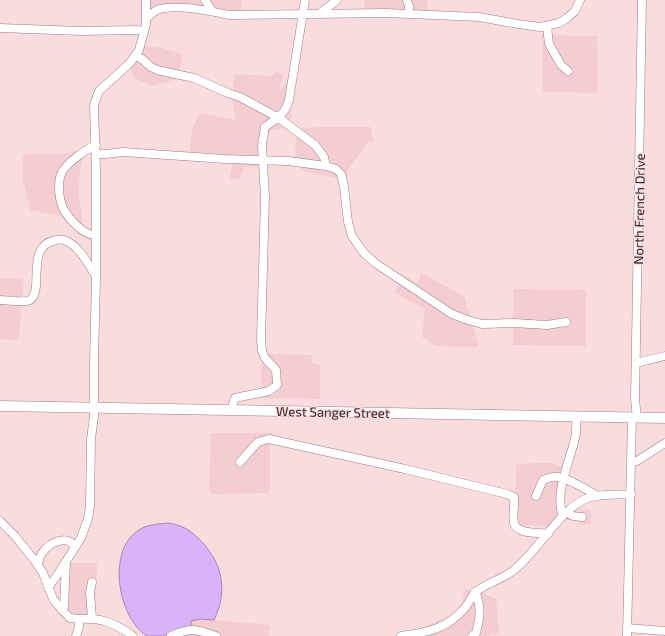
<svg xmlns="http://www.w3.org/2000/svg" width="665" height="636" viewBox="0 0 665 636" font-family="'Exo 2',sans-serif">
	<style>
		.built { fill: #f4cdd2 }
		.water { fill: #d9b2f7; stroke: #a687b8 }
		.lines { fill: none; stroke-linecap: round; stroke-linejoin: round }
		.minor-casing { stroke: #997e81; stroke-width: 9 }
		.major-casing { stroke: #997e81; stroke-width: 11 }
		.minor { stroke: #fff; stroke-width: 8 }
		.major { stroke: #fff; stroke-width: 10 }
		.labels { text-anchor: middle; stroke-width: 3; stroke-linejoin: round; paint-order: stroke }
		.street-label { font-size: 13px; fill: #2f2425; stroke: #fadcdf }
	</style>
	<rect width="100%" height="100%" fill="#fadcdf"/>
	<!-- built -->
	<path class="built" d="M149,0h93l-1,12 -75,-7 -15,2z
		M364,0h64l-1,11 -62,-1z
		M542,35l55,1 1,57 -55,-1z
		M144,46l18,2 21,6 -6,25 -25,7 -18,-8 -4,-9z
		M277,71l7,5 -5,11 4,1 2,-5 8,2 -2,33 -10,11 -10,1 -3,5 -2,31 -22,1 -4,12 -10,-1 3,-15 -44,-4 3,-30 8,-16 36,7 -4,-22 2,-24 37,2z
		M320,127h51l2,15 -6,1 -18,25 -2,10h-10l-30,-6 -12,-7 1,-30 4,-6z
		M81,149l2,9 -3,12 -1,25 4,27 -15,2 -8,-8 -30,-6 -7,-30v-25l15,-2 13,1 15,-1z
		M421,273l43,23 15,51 -44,-1 -13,-9 3,-28 -30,-16 6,-18 17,8z
		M0,278l22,1 2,2 -5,57 -3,2 -16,-1z
		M514,289l72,1v56l-73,-1z
		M267,354l45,1v8l8,2v34l-59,-1 1,-36 -2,-5z
		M211,433h62l-1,9 -2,2v44l-2,5 -56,1 -3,-3z
		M535,463h16l13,4 -4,18 -3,34 -6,7 -39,-1v-32l4,-2v-26z
		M580,509l11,1v14h-11l-4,-4h-11l8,-8h7z
		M69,563h28l-2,53 -14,1 -10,-2 -10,-9z
		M465,589l18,4 13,6 3,34 -12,3h-58v-12l23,-9 10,-11z
		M201,619l69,6 -1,11h-78v-15z"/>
	<!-- water -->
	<path class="water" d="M169,523c15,3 21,7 32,18 22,23 27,50 13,79l-13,-1 -10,2v6l-9,1 -20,8h-15c-29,-18 -41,-86 -8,-106 9,-6 20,-6 30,-7z"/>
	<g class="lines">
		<!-- minor casing -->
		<g class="minor-casing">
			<path id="minor" d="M205,0l7,11
				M407,0l2,6v8
				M319,14l18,-14
				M147,18c4,-4 8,-8 13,-9 18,-5 51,2 69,6l157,-2 93,4 39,7 22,3 19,-4 8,-5 8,-7 5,-11
				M547,26l2,18 12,21 7,6
				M0,28l81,3 57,-1 6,2
				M135,56l7,3 9,8 6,3 37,8 34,15 12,4 39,21 36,27 9,12 2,9
				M96,154h10l17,-2 102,7 63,2 38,5 10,3 5,5 3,13 4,35 4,14 11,16 12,11 77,51 13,5 17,5 32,-1 33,2 19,-3
				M95,235c-12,0 -26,-16 -32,-27 -4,-9 -6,-26 -1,-36 6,-10 23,-22 34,-27
				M0,300c6,0 26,3 30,0 15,-10 -6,-54 26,-60 18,-4 32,23 39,35
				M636,363l29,-7
				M231,410l4,-12 34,-7 8,-6 -1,-15 -11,-12 -3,-7 -1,-11 4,-142 -3,-53 3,-18c13,-10 19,-11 24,-27l16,-100
				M637,418l-2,-19 7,-399
				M240,462l18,-20 11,-3 136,30 102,25 7,3c1,9 -2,18 0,26 3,12 24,9 34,11
				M631,462l6,-1 28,-18
				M536,496l7,-16c5,-2 9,-4 15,-3 9,1 32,14 39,19
				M567,513l6,3 9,1
				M563,516c-9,-23 7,-55 12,-78 2,-7 1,-15 1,-21
				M0,521l15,15 20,25 8,12 10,26 9,11 8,8 9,1v8l-3,9
				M38,564c1,-4 2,-9 5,-12 7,-10 25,-18 32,-5
				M48,588l10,-14 23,-36 7,-19 2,-13 1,-67 3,-23v-53l2,-87v-106l-2,-65 5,-14 31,-28 9,-13 7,-26v-24
				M62,610l2,-3 2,-45
				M92,618l-2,-25 2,-11
				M79,619c23,-2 35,4 54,17
				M627,628l38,3
				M171,636c20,-9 25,-7 45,0
				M401,636c26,-4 44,-6 63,-27 5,-5 7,-13 12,-17 11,-10 27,-12 39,-23 23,-18 48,-65 76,-72 13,-3 27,-2 40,-3
				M472,636l4,-3c4,-16 6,-25 -1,-41
				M627,636l5,-218"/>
		</g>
		<!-- major casing -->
		<g class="major-casing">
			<path id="major" d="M0,406l665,12"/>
		</g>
		<!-- minor -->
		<use href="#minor" class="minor"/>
		<!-- major -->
		<use href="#major" class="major"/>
	</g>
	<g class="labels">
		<!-- street labels -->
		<g class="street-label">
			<text transform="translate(639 209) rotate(-89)" y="5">North French Drive</text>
			<text transform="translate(333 412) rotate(1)" y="5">West Sanger Street</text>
		</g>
	</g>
</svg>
